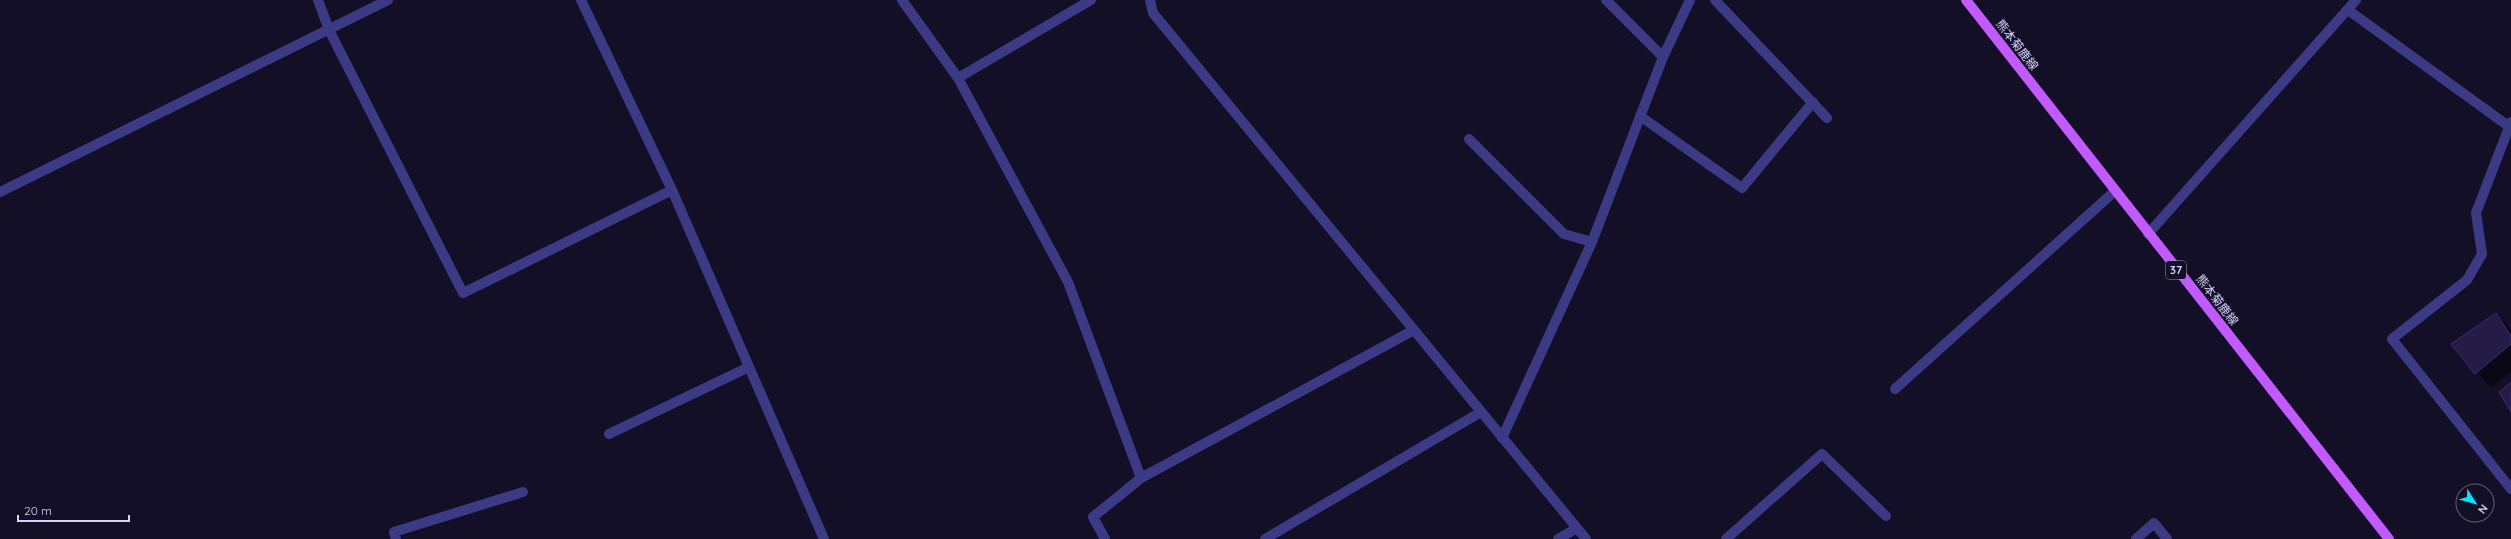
<svg xmlns="http://www.w3.org/2000/svg" width="2511" height="539" viewBox="0 0 2511 539" font-family="Quicksand,'Noto Sans JP',sans-serif">
	<style>
		.shadow { fill: #0007 }
		.building { fill: #241b47; stroke: #3b2d73 }
		.lines { fill: none; stroke-linecap: round; stroke-linejoin: round }
		.minor { stroke: #3d3a85; stroke-width: 10 }
		.major { stroke: #c25bff; stroke-width: 10 }
		.labels { text-anchor: middle; stroke-width: 3; stroke-linejoin: round; paint-order: stroke }
		.shield { fill: #130f26; stroke: #9e99be; stroke-width: 1 }
		.shield-label { font-size: 11px; font-weight: bold; fill: #d9d4ff }
		.street-label { font-size: 12px; fill: #d9d4ff; stroke: #130f26 }
	</style>
	<rect width="100%" height="100%" fill="#130f26"/>
	<!-- shadow -->
	<path class="shadow" d="M2496,314l15,15v42l-20,17 -38,-44z"/>
	<!-- building -->
	<path class="building" d="M2496,313l15,23v8l-36,30 -24,-30z
		M2511,382v30l-12,-20z"/>
	<g class="lines">
		<!-- minor -->
		<path class="minor" d="M318,0l11,30 134,263 209,-103
			M581,0l91,190 152,349
			M902,0l56,78 110,204 73,196
			M1150,0l3,13 261,317
			M1606,0l57,57
			M1715,0l112,118
			M2348,10l163,118
			M958,78l133,-78
			M1640,116l102,72 71,-86
			M2511,122l-35,91 6,41 -15,26 -75,59 119,150
			M1469,139l95,95 28,8
			M0,192l388,-192
			M2148,234l208,-234
			M1895,389l220,-198
			M609,434l140,-67
			M1502,438l90,-196 71,-185 27,-57
			M396,539l-2,-7 129,-40
			M1105,539l-12,-22 48,-39 273,-148 163,198
			M1265,539l216,-127
			M1558,539l19,-11 9,11
			M1726,539l96,-85 64,62
			M2136,539l18,-16 13,16"/>
		<!-- major -->
		<path class="major" d="M1966,0l423,539"/>
	</g>
	<g class="labels">
		<!-- shield labels -->
		<rect class="shield" x="2166" y="261" width="20" height="18" rx="3"/>
		<g class="shield-label">
			<text x="2176" y="274">37</text>
		</g>
		<!-- street labels -->
		<g class="street-label">
			<text transform="translate(2017 45) rotate(52)" y="4">熊本菊鹿線</text>
			<text transform="translate(2217 300) rotate(52)" y="4">熊本菊鹿線</text>
		</g>
	</g>
	<!-- north arrow -->
	<g transform="translate(2475 503) rotate(127)"><circle r="19" fill="#130f26" stroke="#625e7d"/>
	<path d="M0-3L7 15L0 10L-7 15Z" fill="#00e5ff"/>
	<text y="-6" font-size="11" font-weight="bold" text-anchor="middle" fill="#d9d4ff">N</text>
	</g>
	<!-- scale -->
	<path d="M18 515v6h111v-6" fill="none" stroke="#d9d4ff" stroke-width="2"/>
	<text x="24" y="515" font-size="12" fill="#d9d4ff" stroke="#130f26" stroke-width="3" paint-order="stroke">20 m</text>
</svg>
